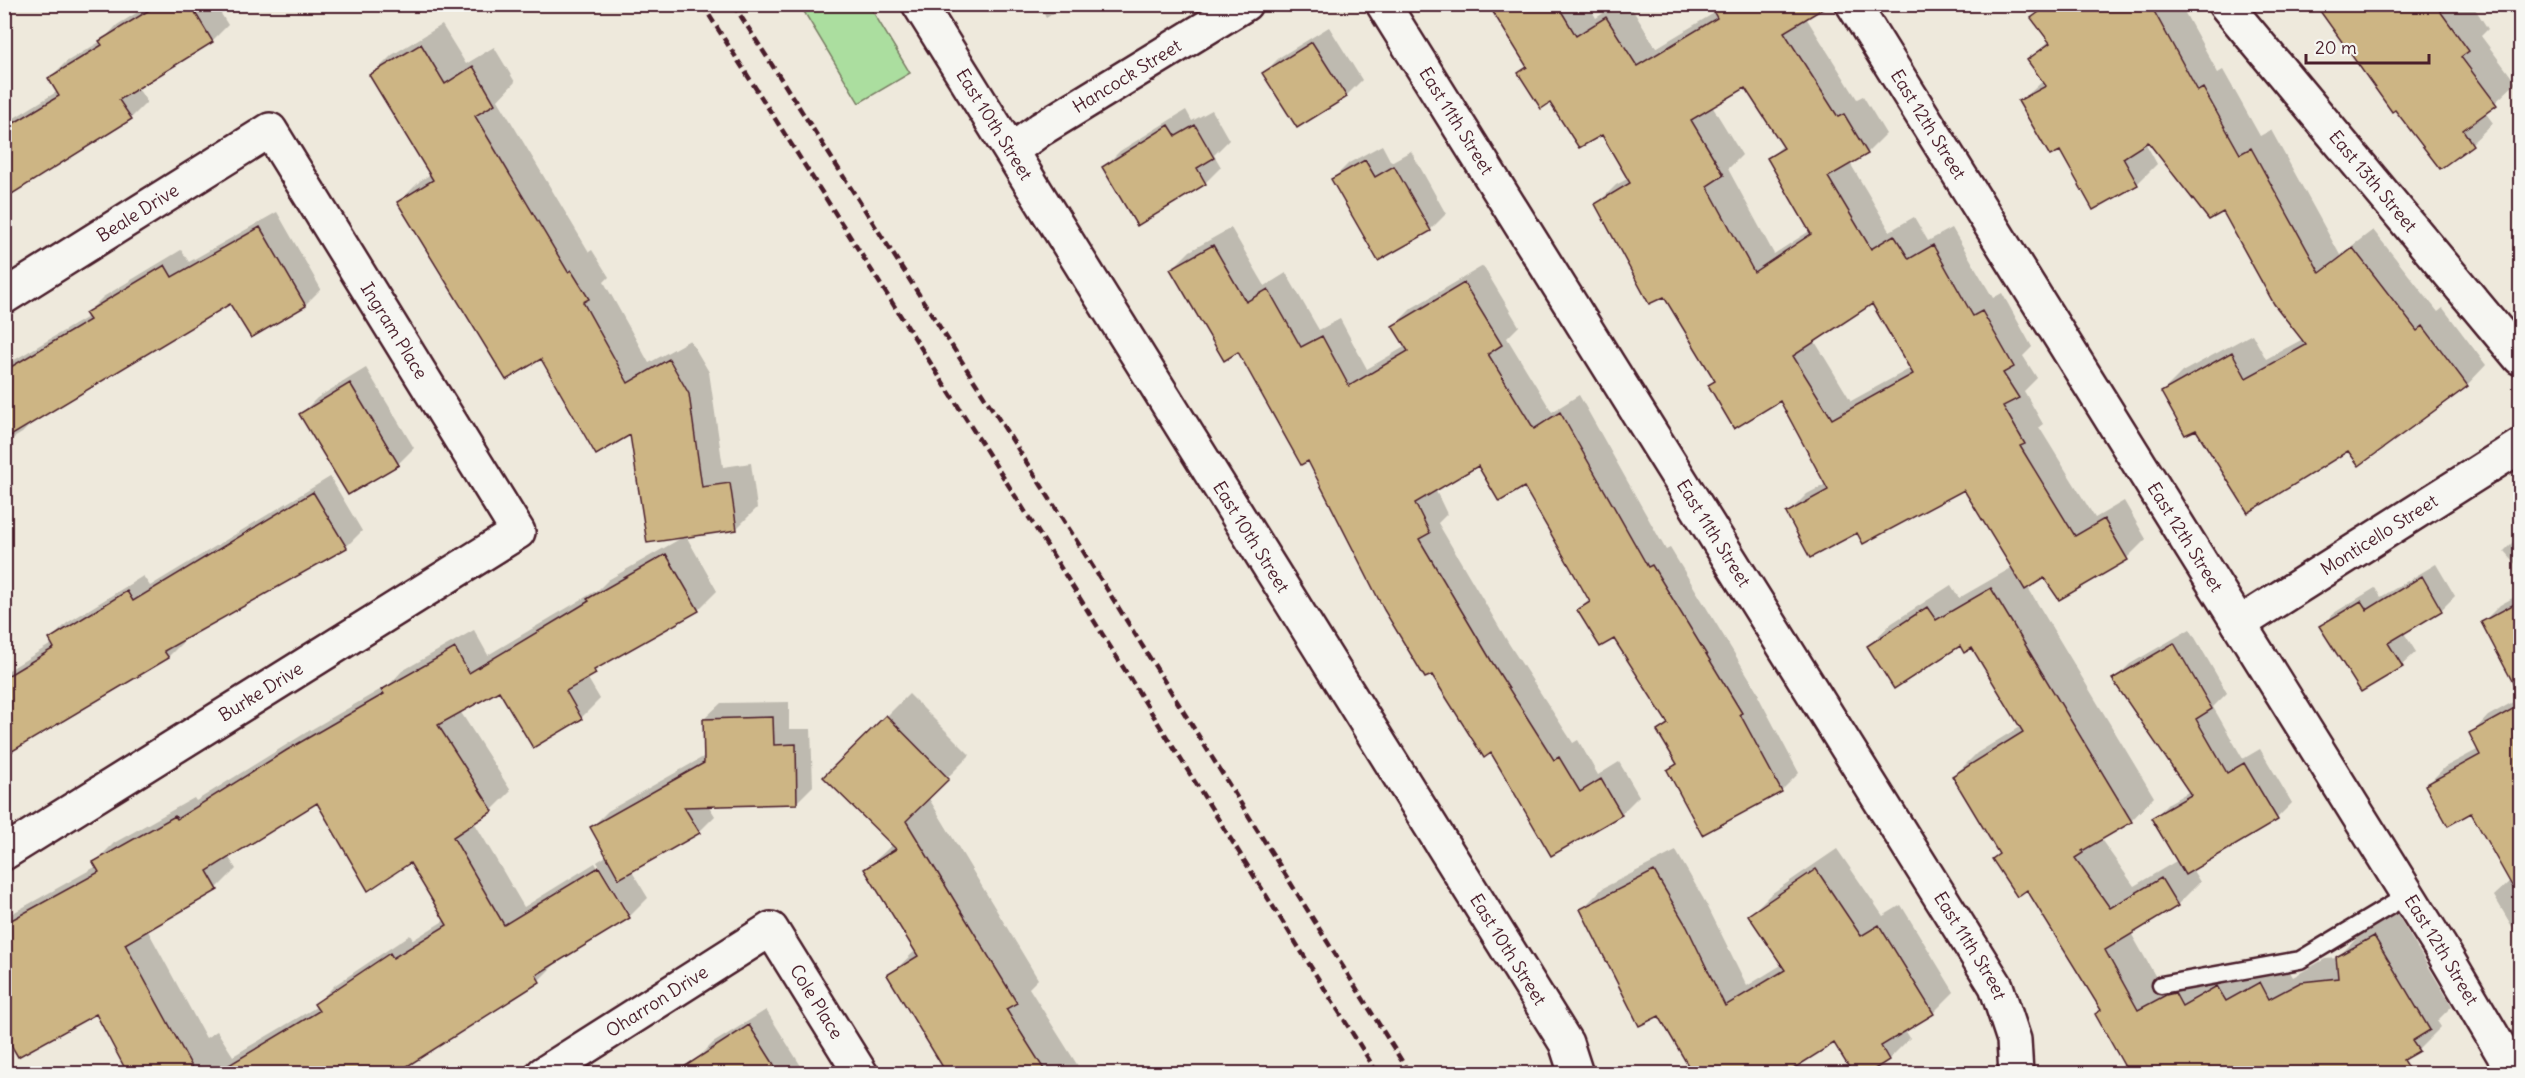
<svg xmlns="http://www.w3.org/2000/svg" width="2525" height="1078" viewBox="0 0 2525 1078" font-family="Delius,sans-serif">
	<style>
		.green { fill: #abde9f; stroke: #7a7e65; stroke-width: 1.5 }
		.shadow { fill: #0003; fill-rule: evenodd }
		.building { fill: #cdb584; stroke: #4a1f2b; stroke-width: 1.5; fill-rule: evenodd }
		.lines { fill: none; stroke-linecap: round; stroke-linejoin: round }
		.lane-casing { stroke: #4a1f2b; stroke-width: 21 }
		.street-casing { stroke: #4a1f2b; stroke-width: 38 }
		.lane { stroke: #f6f6f2; stroke-width: 16 }
		.street { stroke: #f6f6f2; stroke-width: 33 }
		.rail { stroke: #4a1f2b; stroke-width: 4.5; stroke-dasharray: 9 4.5; stroke-linecap: butt }
		.labels { text-anchor: middle; stroke-width: 5; stroke-linejoin: round; paint-order: stroke }
		.street-label { font-size: 18px; fill: #4a1f2b; stroke: #f6f6f2 }
	</style>
	<rect width="100%" height="100%" fill="#eee9dc"/>
	<filter id="ink" filterUnits="userSpaceOnUse"><feTurbulence type="fractalNoise" baseFrequency=".0167" numOctaves="2"/><feDisplacementMap in="SourceGraphic" scale="12" xChannelSelector="R" yChannelSelector="G"/><feConvolveMatrix kernelMatrix="1 2 1 2 8 2 1 2 1" color-interpolation-filters="sRGB"/></filter>
	<g filter="url(#ink)">
		<!-- green -->
		<path class="green" d="M800,5h69l41,68 -51,30z"/>
		<!-- shadow -->
		<path class="shadow" d="M151,4h64l13,21 -16,16 -75,46 10,15 -16,16 -127,79v-77l2,3 52,-32 -8,-13 16,-16 37,-22 14,-15z
			M1039,4h29l-22,14z
			M1489,4h99l8,14 21,-14h12l27,44 60,-36 89,4 52,83 6,-3 23,38 -19,19 -17,10 40,68 24,-14 14,24 24,-13 41,70 9,-5 30,54 -9,9 14,22 -13,13 19,33 -4,3 56,91 29,-17 22,38 -19,19 -68,40 -15,-22 -17,10 127,211 -23,24 -31,17 34,48 44,-26 -25,-41 16,-16 21,-12 -76,-111 16,-16 60,-35 37,64 -14,14 30,52 17,-10 32,54 -15,15 -85,51 8,13 -23,23 -46,28 31,55 78,-24 9,15 34,-19 10,17 32,-18 12,-1 24,-24 36,-20 55,92 -15,15 4,6 -23,23 -322,-36 6,-5 -74,-121 -34,-29 6,-6 -46,-77 23,-23 44,-27 -49,-80 -12,-2 -92,2 24,-23 59,-38 8,13 54,-31 -48,-79 -107,43 -70,-18 19,-19 19,-10 -45,-85 -71,-13 6,-6 -52,-85 -67,-91 19,-19 13,-7 -26,-45 -53,-32 -30,-28 7,-8zM1746,86l38,58 -15,15 42,71 -37,24 -46,-85 14,-14 -30,-49zM1873,302l38,66 -60,33 -37,-61z
			M2047,4h133l38,69 5,-3 37,66 11,-6 69,125 33,-25 65,82 5,-4 43,57 -19,20 -119,64 -152,-21 -34,-36 20,-20 70,-38 14,25 37,-20 -79,-129 -76,-70 -3,2 12,22 -20,20 -43,24 -34,-59 -40,-47 24,-22 -15,-20 21,-20 -17,-22z
			M2314,4h158l16,25 -7,7 35,47 -31,29 8,11 -21,20 -32,24z
			M442,25l24,39 28,-17 21,35 -17,18 91,152 3,-2 17,27 -5,5 45,81 41,-23 19,32 14,95 28,-4 6,45 -21,21 -50,7 31,55 -19,19 -93,52 -18,15 13,22 -19,19 -47,28 -35,-57 -39,22 51,80 -19,19 -18,12 50,85 71,-44 30,51h4l-32,-52 11,-7 -16,-28 16,-16 97,-55 -1,-37 17,-16 68,-1v27h22l2,57 -16,16 -89,3 7,11 -16,16 -68,38 17,28 -19,19 -71,44 -19,19 -146,94h-263l-34,-62 -92,18v-112l93,-52 -2,-4 19,-19 80,-45 2,3 111,-69 83,-48 12,-13 72,-41 14,25 111,-66 9,-9 77,-44 -53,-103 -90,-76 -143,-155 21,-21 11,-7 -60,-98 21,-21zM318,801l92,60 35,59 -32,20 -3,-5 -75,50 -19,19 2,2 -85,50 -16,-25 -11,7 -59,-109 70,-41 19,-19 -8,-13z
			M1329,27l33,53 -16,16 -82,-23 16,-16z
			M1186,110l6,11 20,-11 17,30 -15,15 7,12 -16,16 -101,-16 16,-16z
			M1382,145l9,17 20,-11 35,63 -16,16 -97,-51 16,-16z
			M277,212l44,77 -16,16 -54,31 -20,-34 -196,118 -13,13 -18,11v-82l2,3 83,-49 -2,-3 16,-16 78,-47 8,12z
			M1231,228l34,58 21,-13 33,57 21,-11 27,50 39,-23 -12,-20 18,-18 71,-42 36,60 -12,12 45,74 27,-17 87,155 4,-2 89,146 -1,2 41,77 -18,18 -112,-21 8,-8 -18,-31 9,-9 -54,-85 -35,-27 11,-11 -65,-115 -47,-20 -43,25 12,25 -9,9 71,121 64,99 5,-3 20,35 21,-13 20,34 -18,18 -129,-63 -253,-401 -67,-81 18,-18z
			M366,368l48,80 -16,16 -97,-50 16,-16z
			M330,477l32,54 -16,16 -163,92 1,2 -16,16 -164,98v-82l49,-30 -2,-4 16,-16 76,-47 7,10z
			M2520,535v34l-16,-18z
			M2436,564l19,32 -14,14 -37,23 12,19 -14,13 -41,25 -40,-64 13,-13 41,-25 6,9z
			M2520,594v99l-37,-71 17,-17z
			M909,694l61,61 -42,42 110,182 -9,9 54,86h-139l-4,-6 3,-4 -54,-88 27,-26 -50,-81 27,-25 -67,-67z
			M2520,698v242l-26,-44 17,-16 -40,-69 -44,-26 18,-18 34,-18 -8,-15 17,-18z
			M1837,849l46,67 18,-11 53,87 -21,21 -28,17 5,8 -21,21 -25,15 -29,-33 -176,-27 -77,-105 21,-21 73,-37 31,54 40,81 36,-22 -33,-49 21,-21z
			M766,1010l40,64h-100l-9,-15 16,-16z"/>
		<!-- building -->
		<path class="building" d="M159,4h31l23,38 -94,58 13,19 -128,80v-70l55,-33 -11,-18 54,-33 -3,-4z
			M1488,4h69l19,32 30,-19 31,49 80,-48 -8,-14h122l-47,28 54,85 6,-3 24,40 -40,23 43,72 23,-14 15,24 24,-14 40,71 9,-5 32,56 -11,6 16,25 -16,8 22,38 -5,2 55,90 29,-17 24,41 -69,40 -15,-22 -19,12 -61,-100 -101,54 -6,-11 -47,25 -24,-45 42,-23 -48,-89 -46,28 -26,-44 7,-4 -51,-84 -15,7 -54,-100 35,-21 -28,-48 -23,13 -29,-45 -9,6 -23,-36 9,-6zM1745,88l39,60 -17,10 44,76 -57,38 -47,-86 17,-11 -33,-55zM1872,304l41,70 -81,45 -39,-63z
			M2050,4h100l48,87 5,-3 37,66 11,-6 69,125 33,-25 64,83 6,-5 45,60 -109,80 -11,-15 -100,62 -52,-83 -11,5 -24,-43 71,-40 14,26 60,-33 -32,-41 -51,-92 -14,8 -61,-78 -25,16 15,27 -45,25 -33,-59 -10,5 -32,-55 28,-15 -19,-26 23,-17 -19,-25z
			M2315,4h120l34,47 -8,6 36,48 -34,25 10,15 -33,24 -45,-59 -3,2z
			M1312,42l35,55 -50,31 -35,-55z
			M421,44l24,40 28,-18 22,38 -20,12 93,156 3,-2 18,29 -6,3 45,81 41,-24 20,35 13,93 28,-4 7,47 -90,13 -17,-108 -34,20 -55,-96 -35,21 -109,-178 36,-22 -64,-105z
			M1169,125l7,11 19,-11 19,33 -17,10 9,16 -69,42 -35,-59z
			M1365,160l10,17 19,-11 37,65 -53,30 -47,-82z
			M260,227l46,79 -55,32 -21,-34 -226,136v-69l86,-51 -5,-7 80,-48 7,12z
			M1213,245l33,57 22,-13 33,58 21,-11 27,50 59,-35 -16,-25 72,-43 38,62 -14,9 46,75 26,-17 88,155 4,-2 90,148 -2,1 42,78 -80,43 -35,-65 10,-6 -20,-33 11,-7 -54,-85 -14,8 -23,-37 13,-8 -66,-115 -25,15 -21,-36 -63,37 15,30 -11,6 73,123 62,98 5,-3 21,35 21,-13 21,36 -71,41 -60,-103 -7,5 -52,-83 -7,3 -41,-68 -76,-149 -7,4 -63,-113 -14,9 -54,-92z
			M350,383l49,82 -51,30 -49,-81z
			M313,492l34,56 -183,103 5,7 -165,98v-78l50,-30 -5,-9 78,-48 6,10z
			M666,554l33,57 -105,59 2,4 -30,17 16,28 -49,29 -34,-57 -61,34 55,86 -40,26 51,88 95,-58 31,51 -94,57 4,7 -145,92h-181l105,-63 -5,-7 76,-51 3,5 54,-33 -37,-62 -42,28 -51,-88 -110,68 11,19 -93,54 71,130h-68l-32,-60 -78,43 -14,-24v-109l95,-52 -6,-10 82,-46 2,3 110,-69 97,-56 -3,-4 74,-42 14,25 120,-72 -2,-2z
			M2422,576l20,35 -54,32 15,24 -42,25 -42,-66 42,-25 6,9z
			M1991,588l141,234 -50,29 1,2 -8,5 35,50 51,-30 17,28 -73,44 33,60 28,-15 9,-2 7,13 35,-20 9,15 34,-19 9,17 32,-17 37,-4 -2,-21 38,-21 56,94 -18,11 7,10 -16,9 9,14h-283l-34,-60 6,-4 -74,-120 -10,7 -25,-38 7,-5 -47,-78 71,-44 -51,-84 -8,5 -4,-7 -66,43 -27,-43 60,-39 9,13z
			M2520,601v95l-39,-74z
			M2174,643l38,66 -16,10 31,54 17,-10 34,57 -93,55 -34,-57 40,-23 -79,-116z
			M2520,705v195l-49,-87 -23,13 -23,-41 55,-30 -11,-22z
			M886,715l63,64 -43,42 111,182 -11,6 41,65h-100l-60,-99 31,-19 -54,-87 32,-20 -73,-72z
			M773,717l1,28 22,-1 1,60 -113,3 16,26 -81,46 -29,-52 114,-64 -1,-44z
			M1816,869l45,67 18,-11 55,89 -53,32 8,14 -22,14h-14l-19,-31 -49,31h-92l-34,-58 -20,10 -59,-117 74,-38 33,56 38,79 60,-36 -37,-55z
			M749,1025l31,49h-107z"/>
		<g class="lines">
			<!-- lane casing -->
			<g class="lane-casing">
				<path id="lane" d="M2161,985l139,-25 108,-65"/>
			</g>
			<!-- street casing -->
			<g class="street-casing">
				<g id="street">
					<path id="s1" d="M919,4l647,1039 10,31"/>
					<path id="s2" d="M1383,4l613,982 18,54 2,34"/>
					<path id="s3" d="M1853,4l586,941 76,129"/>
					<path id="s4" d="M2225,4l295,354"/>
					<path id="s5" d="M1011,151l30,-22 204,-125"/>
					<path id="s6" d="M4,297l266,-167 248,402 -514,321"/>
					<path id="s7" d="M2239,624l281,-178"/>
					<path id="s8" d="M543,1074l228,-145 90,145"/>
				</g>
			</g>
			<!-- lane -->
			<use href="#lane" class="lane"/>
			<!-- street -->
			<use href="#street" class="street"/>
			<!-- rail -->
			<path class="rail" d="M702,4l347,545 329,525
				M733,4l340,531 337,539"/>
		</g>
	</g>
	<g class="labels">
		<!-- street labels -->
		<g class="street-label">
			<text dy="6" stroke="none"><textPath href="#s5" startOffset="138">Hancock Street</textPath></text>
			<text dy="6" stroke="none"><textPath href="#s2" startOffset="138">East 11th Street</textPath></text>
			<text dy="6" stroke="none"><textPath href="#s1" startOffset="142">East 10th Street</textPath></text>
			<text dy="6" stroke="none"><textPath href="#s3" startOffset="142">East 12th Street</textPath></text>
			<text dy="6" stroke="none"><textPath href="#s4" startOffset="231">East 13th Street</textPath></text>
			<text dy="6" stroke="none"><textPath href="#s6" startOffset="158">Beale Drive</textPath></text>
			<text dy="6" stroke="none"><textPath href="#s6" startOffset="550">Ingram Place</textPath></text>
			<text dy="6" stroke="none"><textPath href="#s2" startOffset="624">East 11th Street</textPath></text>
			<text dy="6" stroke="none"><textPath href="#s7" startOffset="166">Monticello Street</textPath></text>
			<text dy="6" stroke="none"><textPath href="#s1" startOffset="628">East 10th Street</textPath></text>
			<text dy="6" stroke="none"><textPath href="#s3" startOffset="628">East 12th Street</textPath></text>
			<text transform="translate(261 692) rotate(-32)" y="6">Burke Drive</text>
			<text dy="6" stroke="none"><textPath href="#s2" startOffset="1110">East 11th Street</textPath></text>
			<text dy="6" stroke="none"><textPath href="#s1" startOffset="1114">East 10th Street</textPath></text>
			<text dy="6" stroke="none"><textPath href="#s3" startOffset="1114">East 12th Street</textPath></text>
			<text dy="6" stroke="none"><textPath href="#s8" startOffset="135">Oharron Drive</textPath></text>
			<text dy="6" stroke="none"><textPath href="#s8" startOffset="356">Cole Place</textPath></text>
		</g>
	</g>
	<!-- margin -->
	<rect width="2525" height="1078" fill="none" stroke="#f6f6f2" stroke-width="24"/>
	<rect x="12" y="12" width="2501" height="1054" fill="none" stroke="#4a1f2b" stroke-width="2" filter="url(#ink)"/>
	<!-- scale -->
	<path d="M2306 54v9h123v-9" fill="none" stroke="#4a1f2b" stroke-width="3"/>
	<text x="2315" y="54" font-size="18" fill="#4a1f2b" stroke="#f6f6f2" stroke-width="4.5" paint-order="stroke">20 m</text>
</svg>
